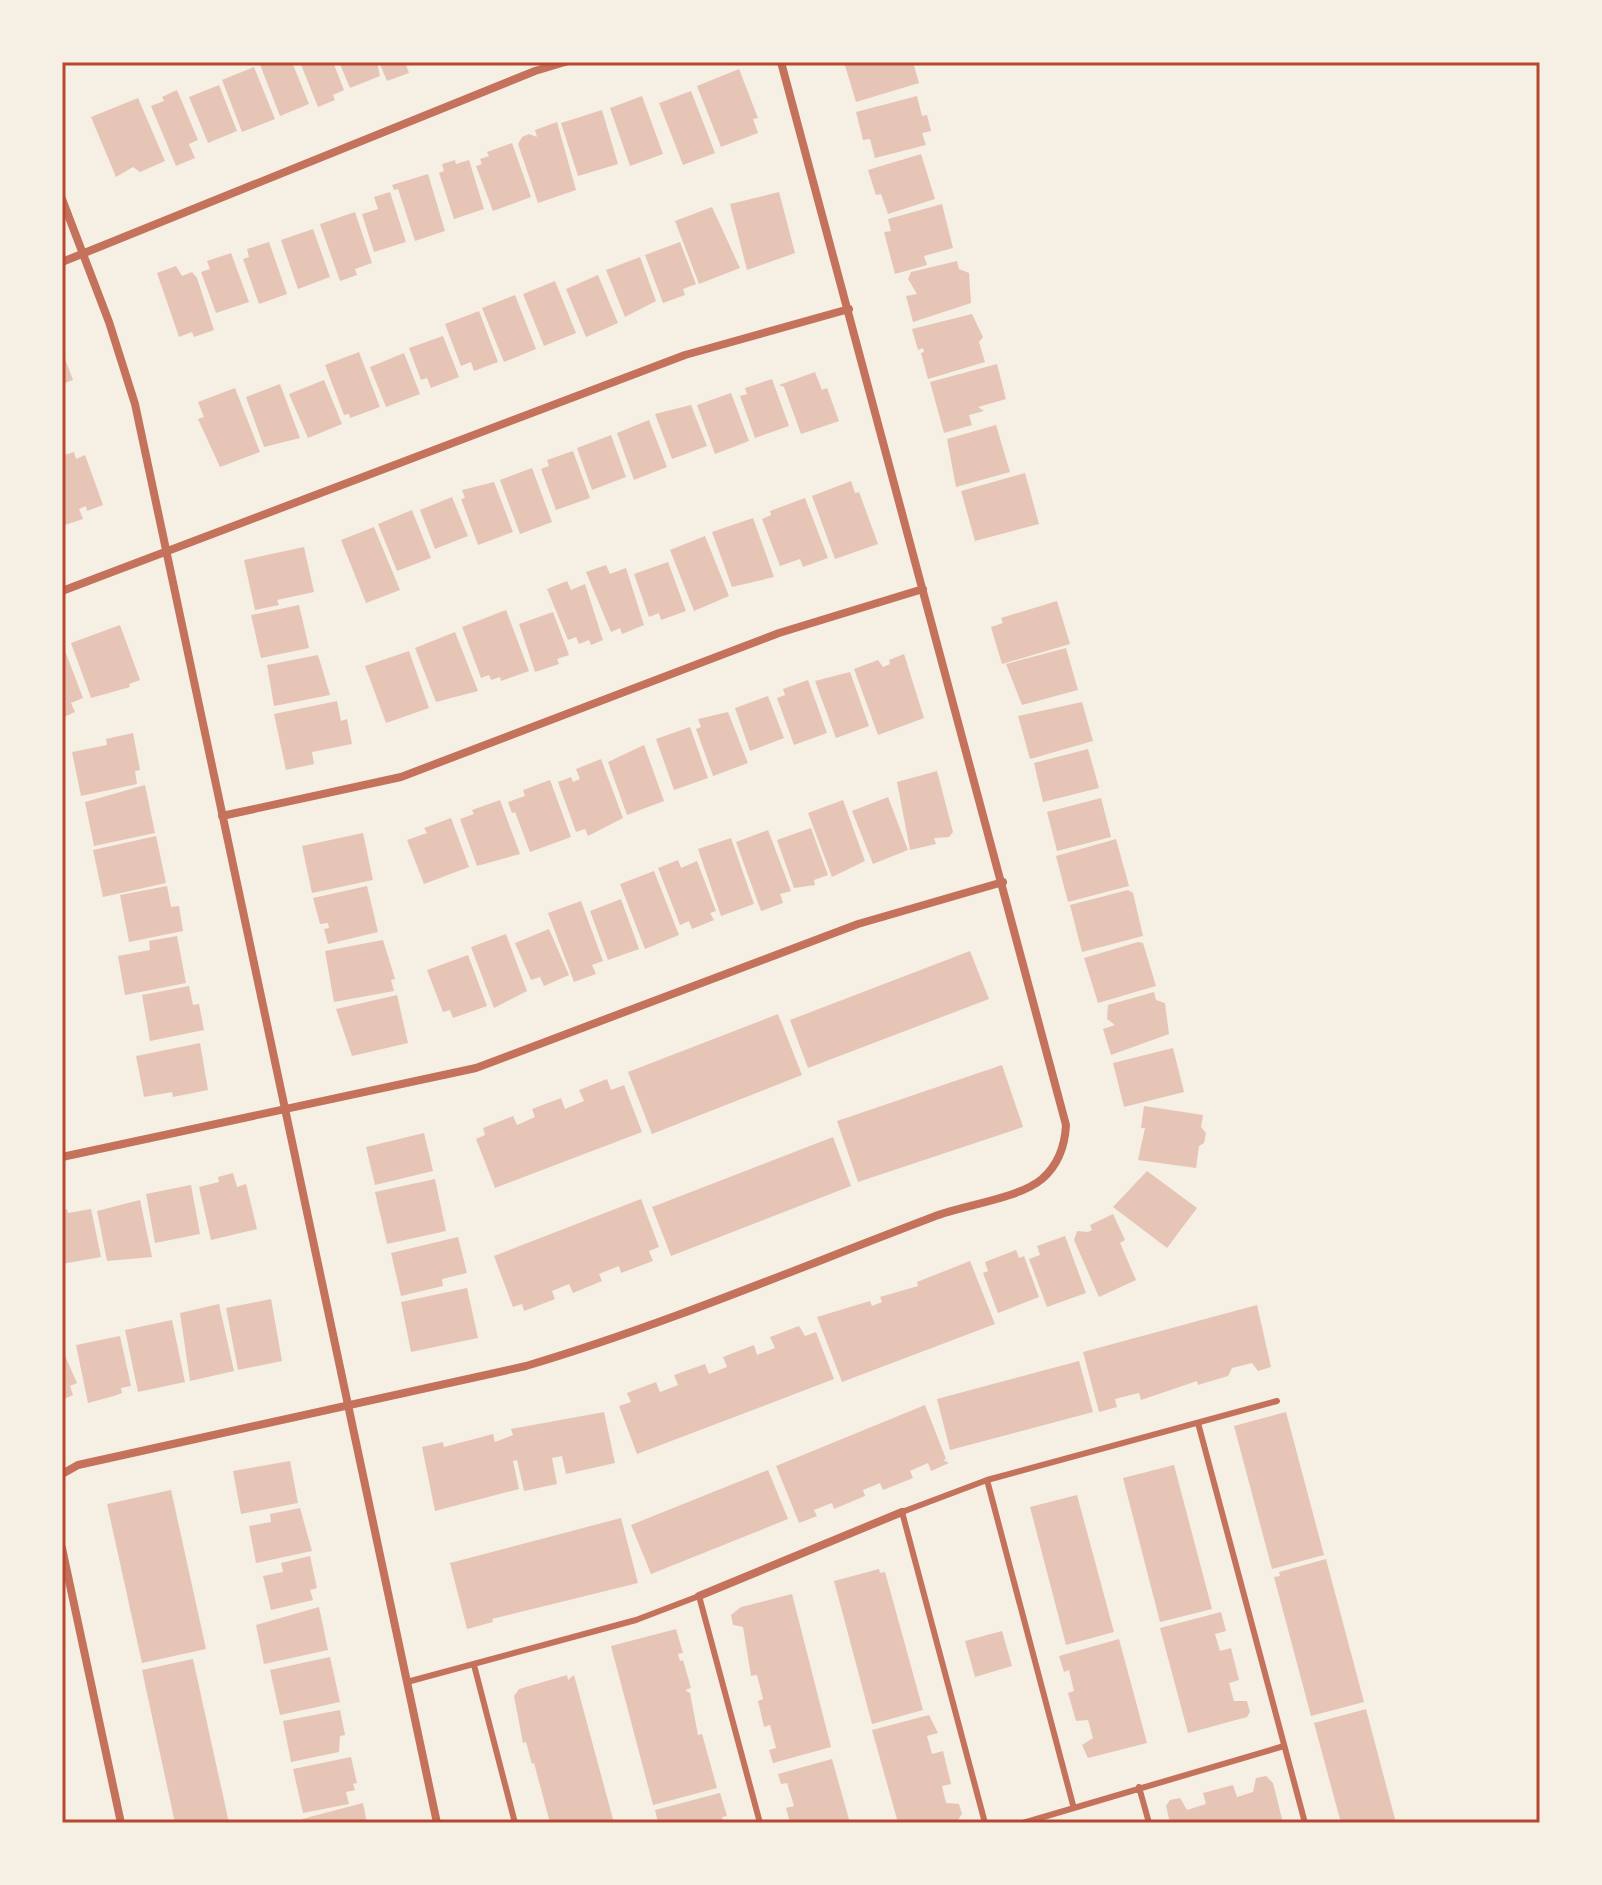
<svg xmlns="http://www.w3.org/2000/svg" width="1602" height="1885" viewBox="0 0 1602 1885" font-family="'Exo 2',sans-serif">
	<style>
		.building { fill: #e6c5b7 }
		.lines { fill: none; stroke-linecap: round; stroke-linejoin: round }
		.service { stroke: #c5725c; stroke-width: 6 }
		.minor { stroke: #c5725c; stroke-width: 8 }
		.neatline { fill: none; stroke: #b5482f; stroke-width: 3 }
	</style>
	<rect width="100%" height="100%" fill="#f6efe4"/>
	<!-- building -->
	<path class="building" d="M259,62h33l17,42 -29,12z
		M300,62h33l11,28 -11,5 2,5 -17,7z
		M339,62h38l3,14 -30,12z
		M379,62h33l-6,3 3,8 -22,8z
		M844,62h69l6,21 -63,19z
		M254,67l21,52 -33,13 -20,-52z
		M739,69l19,49 -5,1 5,14 -37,14 -24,-61z
		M219,85l18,46 -29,12 -19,-46z
		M177,90l21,50 -9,4 6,14 -19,8 -25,-60 13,-5 -2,-4z
		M691,91l24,62 -32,12 -24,-62z
		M642,96l21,58 -33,12 -20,-58z
		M917,96l5,20 5,-1 4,16 -9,2 4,12 -51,13 -5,-19 -7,1 -7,-28z
		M138,98l27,63 -25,11 -7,-5 -17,10 -25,-60z
		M602,110l16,54 -40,12 -17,-53z
		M557,122l19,68 -38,13 -20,-59 4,-7 7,-3 8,3 -2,-7z
		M512,143l19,54 -38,14 -17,-45 6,-2 -2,-5 9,-3 -2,-4z
		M921,154l14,45 -47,15 -7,-20 -5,1 -8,-25z
		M455,160l1,4 13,-4 15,49 -30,10 -15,-46 5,-2 -2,-7z
		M428,174l17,57 -30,10 -17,-52 -4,1 -2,-5z
		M390,192l16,50 -32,10 -12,-38 16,-5 -4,-12z
		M779,192l16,61 -48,17 -17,-66z
		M942,204l11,44 -29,8 3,9 -32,9 -11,-42 7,-1 -3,-12z
		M712,207l28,61 -41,16 -24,-63z
		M355,212l17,51 -17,6 2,6 -17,6 -20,-57z
		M313,229l17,48 -32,12 -17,-49z
		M269,242l18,52 -28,10 -16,-45 6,-2 -2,-8z
		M680,242l16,42 -13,5 2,6 -22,8 -18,-48z
		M231,253l18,49 -33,11 -15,-41 9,-3 -3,-8z
		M640,257l16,44 -31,16 -19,-47z
		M957,261l2,8 10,4 2,30 -58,19 -7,-26 11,-2 -9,-15 3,-7z
		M176,266l6,10 10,-4 5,6 17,52 -20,7 -2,-5 -13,5 -22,-64z
		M598,275l20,48 -32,14 -20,-48z
		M555,281l21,52 -32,13 -21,-52z
		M515,295l21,54 -32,13 -22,-54z
		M479,311l19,51 -24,9 -3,-9 -10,4 -16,-42z
		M972,314l11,23 -4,5 6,20 -57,17 -7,-26 3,-1 -1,-4 -5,2 -6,-21z
		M443,336l16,41 -28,11 -4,-10 -6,2 -12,-32z
		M62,351l11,29 -11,4z
		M359,352l21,55 -30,11 -1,-4 -5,1 -19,-50z
		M404,353l16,41 -34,13 -16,-40z
		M997,364l9,35 -28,8 6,4 -15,4 3,10 -28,8 -14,-51z
		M815,372l7,18 5,-2 12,33 -38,13 -17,-47 -5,-2z
		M772,379l17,47 -34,12 -15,-42 7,-2 -2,-6z
		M324,380l18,44 -34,14 -19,-44z
		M280,384l20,54 -36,9 -18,-50z
		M235,388l25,64 -40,15 -22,-48 6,-2 -6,-15z
		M731,393l18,48 -34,13 -18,-49z
		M691,405l16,41 -35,13 -17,-45z
		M649,420l18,47 -33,13 -17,-47z
		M996,425l14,47 -54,15 -9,-48z
		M611,435l15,42 -34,13 -15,-42z
		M573,451l17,47 -34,12 -15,-41 8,-3 -2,-6z
		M74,452l2,7 9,-4 18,50 -16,6 -1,-5 -7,3 4,10 -21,7v-70z
		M532,468l20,54 -32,12 -20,-54z
		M1025,473l14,51 -64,17 -14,-50z
		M851,481l4,12 4,-1 19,52 -43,15 -23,-63z
		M494,482l19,50 -35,13 -17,-46 4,-1 -3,-8z
		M452,497l16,39 -33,13 -15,-39z
		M805,498l23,60 -25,9 -3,-8 -20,7 -18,-47 9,-4 -1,-4z
		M412,510l19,48 -34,13 -19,-47z
		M753,518l21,59 -42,10 -20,-55z
		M374,527l26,63 -34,13 -25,-63z
		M705,536l24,60 -35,15 -24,-61z
		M304,547l10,45 -37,8 2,5 -24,5 -11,-50z
		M668,562l18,49 -25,9 -2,-7 -10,4 -15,-43z
		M606,565l4,9 16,-6 18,57 -22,9 -2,-6 -9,4 -25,-60z
		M567,581l4,9 14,-6 18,56 -12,5 -2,-5 -10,4 -3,-7 -8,3 -21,-51z
		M1057,601l13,43 -68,20 -11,-37 12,-4 -2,-5z
		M299,605l10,43 -48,10 -10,-43z
		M506,610l23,61 -28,10 -1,-4 -9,3 -2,-5 -8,3 -19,-51z
		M553,612l16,43 -12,4 2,5 -24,8 -16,-48z
		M120,625l20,55 -11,4 1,3 -39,11 -20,-55z
		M455,632l23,59 -42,11 -21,-54z
		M62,643l21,55 -12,5 4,9 -13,6z
		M1066,648l12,42 -56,15 -16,-41z
		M409,651l20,57 -43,15 -21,-57z
		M904,654l20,64 -46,17 -24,-66 24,-9 5,7 7,-3 -1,-4z
		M318,655l12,40 -56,11 -7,-41z
		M850,672l19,54 -33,12 -21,-57z
		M808,680l19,53 -33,12 -17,-47 8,-3 -2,-6z
		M768,696l16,42 -34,13 -15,-43z
		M337,701l4,20 6,-2 5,25 -40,8 2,12 -28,6 -12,-56z
		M1082,702l11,39 -63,18 -12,-43z
		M728,712l20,51 -35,13 -17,-47 5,-2 -3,-8z
		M690,727l18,51 -34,12 -18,-51z
		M133,733l7,37 -5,1 2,13 -56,12 -9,-44 35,-7 -1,-6z
		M644,745l20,56 -37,14 -19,-53z
		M1088,749l11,39 -56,14 -9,-39z
		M601,759l22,59 -35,18 -3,-7 -9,3 -18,-50 13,-5 2,5 7,-3 -4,-10z
		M937,771l16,61 -4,5 -15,1 2,6 -26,6 -13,-68z
		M550,780l21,57 -41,15 -15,-40 -3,1 -4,-11 17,-6 -2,-6z
		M145,785l10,48 -61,13 -9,-44z
		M888,797l20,53 -35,14 -21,-53z
		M1101,798l10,39 -54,14 -10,-39z
		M500,800l20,54 -43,12 -17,-47 14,-5 -2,-4z
		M843,800l22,61 -33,16 -24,-64z
		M451,818l18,49 -45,17 -17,-44 20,-7 -3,-5z
		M811,828l17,47 -14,5 1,5 -21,3 -17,-48z
		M768,830l23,61 -11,3 3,9 -22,8 -25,-69z
		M363,833l10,47 -61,13 -10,-47z
		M156,836l10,47 -63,14 -10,-47z
		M731,838l23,66 -33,12 -23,-67z
		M1116,839l13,47 -61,16 -12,-46z
		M678,860l3,8 16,-7 19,50 -6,2 4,7 -22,9 -3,-8 -9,4 -22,-57z
		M654,871l25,64 -34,14 -25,-65z
		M167,886l4,21 8,-1 4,25 -54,11 -9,-47z
		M367,886l11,46 -50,12 -4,-15 5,-1 -1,-5 -8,1 -7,-26z
		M1128,890l5,3 10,43 -61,16 -12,-47z
		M621,899l18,50 -31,11 -18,-49z
		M581,901l22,60 -11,4 4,9 -22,8 -26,-69z
		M549,929l20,46 -25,11 -4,-9 -9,3 -16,-37z
		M506,934l21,57 -33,17 -23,-61z
		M177,936l9,47 -61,12 -7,-39 32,-6 -1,-9z
		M383,940l12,39 -4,1 3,11 -60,11 -9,-51z
		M1138,942l5,1 13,43 -58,17 -14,-45z
		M970,951l19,48 -181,69 -18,-48z
		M468,955l19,51 -34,12 -3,-8 -7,2 -16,-42z
		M189,986l4,19 6,-1 5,26 -54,11 -8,-46z
		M1154,992l2,8 9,3 4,31 -58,21 -8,-26 12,-4 -8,-6 1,-14z
		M397,995l11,48 -56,13 -16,-47z
		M778,1014l24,61 -150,59 -24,-62z
		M200,1043l8,47 -35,7 -1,-5 -28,5 -8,-41z
		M1173,1048l11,44 -60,15 -11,-44z
		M1002,1065l21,62 -165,55 -21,-61z
		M607,1079l4,11 13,-5 18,47 -147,56 -19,-49 9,-4 -2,-7 30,-12 4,9 18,-8 -3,-8 29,-11 4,11 19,-8 -5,-11z
		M1144,1106l59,9 -2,12 5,6 -2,10 -5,3 -3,22 -58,-8 7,-32h-4z
		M424,1133l9,38 -58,14 -9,-38z
		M833,1137l18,49 -180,70 -19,-49z
		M1147,1171l50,37 -30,40 -54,-41z
		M233,1173l4,14 9,-3 11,45 -46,11 -12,-53 20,-5 -1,-5z
		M435,1179l11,52 -59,13 -12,-52z
		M191,1185l9,49 -45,9 -9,-49z
		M641,1199l18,48 -10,4 4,10 -32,12 -2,-7 -20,8 3,7 -29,12 -4,-9 -17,7 3,8 -31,12 -2,-7 -9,3 -19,-51z
		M140,1200l12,57 -45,4 -10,-50z
		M67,1209l1,4 23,-4 10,48 -39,7v-54z
		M1113,1214l12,26 -5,3 16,37 -37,17 -25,-57 3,-9 11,1 4,-2 -2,-5z
		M1065,1236l21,57 -39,14 -18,-48 11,-4 -3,-9z
		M458,1237l9,36 -25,6 1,7 -42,10 -10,-43z
		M1016,1250l3,8 5,-2 15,41 -41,16 -15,-40 5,-2 -3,-9z
		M970,1261l25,63 -153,58 -25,-65 53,-16 2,5 10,-4 -2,-5 38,-11 -1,-4z
		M467,1288l11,50 -67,14 -10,-50z
		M271,1299l11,62 -44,9 -12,-62z
		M219,1304l15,67 -44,10 -10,-68z
		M1257,1305l14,62 -13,4 -6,-8 -20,5 -4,8 -30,9 -1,-4 -56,19 -2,-7 -24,6 2,8 -18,5 -16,-60z
		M172,1320l13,62 -47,10 -13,-62z
		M799,1326l6,10 11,-4 18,47 -197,75 -18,-48 12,-4 -4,-9 29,-11 4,10 18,-7 -4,-10 31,-11 4,10 18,-7 -4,-10 31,-12 3,10 18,-7 -5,-11z
		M120,1336l11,50 -10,2 1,5 -8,3 -26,7 -12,-58z
		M62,1349l15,34 -7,3 3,9 -11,5z
		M1079,1361l14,51 -143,38 -13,-51z
		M925,1405l21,54 -3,1 6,3 -18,8 -3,-8 -18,8 3,7 -30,12 -3,-7 -17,7 2,6 -31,13 -2,-6 -18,7 3,6 -18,7 -23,-57z
		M604,1412l11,51 -49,11 -4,-18 -10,2 5,26 -33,7 -7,-31 -4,1 6,28 -84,22 -13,-64 21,-5 1,5 49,-13 2,8 18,-7 -2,-6z
		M1286,1412l38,143 -52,14 -38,-143z
		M290,1461l8,42 -57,11 -8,-43z
		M1174,1465l38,144 -52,13 -37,-144z
		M768,1470l20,49 -137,55 -20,-49z
		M171,1490l35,159 -64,14 -35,-159z
		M1077,1495l37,137 -48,13 -36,-138z
		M300,1508l12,43 -56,12 -7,-37 22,-4 -1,-8z
		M621,1518l17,65 -146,36 1,3 -26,7 -17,-66z
		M310,1556l7,32 -7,2 3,10 -42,10 -8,-34 20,-4 -2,-9z
		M1326,1559l38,143 -53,14 -37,-139 6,-1 -1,-4z
		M879,1569l1,4 5,-1 38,138 -51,14 -38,-143z
		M792,1594l39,153 -58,16 -4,-13 7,-2 -6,-23 -6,2 -6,-26 5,-2 -6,-24 -6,1 -8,-49 -10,-2 -2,-10 10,-8z
		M319,1607l9,43 -64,14 -8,-39z
		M1221,1612l5,19 -11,3 5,17 11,-3 8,32 -10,3 5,18h13l3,11 -3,5 -59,16 -28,-105z
		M676,1629l7,24 -5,1 2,7 3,-1 8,28 -6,2 5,3 8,42 4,-1 15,54 -64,17 -42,-159z
		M1002,1631l10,35 -37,11 -10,-36z
		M1119,1639l28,104 -59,15 -6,-13 11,-7 -5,-18 -12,1 -8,-28 6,-2 -5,-21 -5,2 -5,-16z
		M330,1657l10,45 -60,13 -10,-45z
		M193,1659l36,164h-54l-33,-153z
		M567,1675l1,5 6,-5 40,148h-64l-16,-60 -2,1 -6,-22 -3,1 -9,-47 5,-7z
		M1366,1709l30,114h-55l-27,-100z
		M340,1710l5,25 -5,1 -1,16 -48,10 -8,-41z
		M929,1715l9,18 -11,3 5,18 11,-3 8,33 -9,2 4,17 13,1 3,10 -4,6 -13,3h-47l-26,-93z
		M351,1757l6,26 -4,1 2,6 -9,2 3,12 -46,9 -10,-44z
		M832,1759l18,64h-60l-4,-15 8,-2 -7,-23 -6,1 -3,-10z
		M1266,1776l7,7 10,40h-113l-4,-17 4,-6 10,-2 7,12 19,-6 -3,-11 30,-8 4,12 16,-5 3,-14z
		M720,1793l7,23 -5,1 2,6h-66l-3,-13z
		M363,1803l4,20h-64l-1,-4z"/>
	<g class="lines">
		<!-- service -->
		<path class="service" d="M1198,1423l107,400
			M987,1480l86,325
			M474,1665l41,158
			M407,1682l229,-62 63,-24 61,227
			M1139,1787l10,36
			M985,1823l-83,-311 85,-32 290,-79
			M1023,1823l261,-77"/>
		<!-- minor -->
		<path class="minor" d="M62,199l47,123 26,82 302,1419
			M62,262l473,-191 30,-9
			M62,591l623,-236 164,-46
			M222,816l179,-39 378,-144 144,-44
			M62,1157l414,-89 382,-144 145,-42
			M62,1474l16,-9 448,-99c138,-41 272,-98 407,-149 30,-12 85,-18 109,-38 16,-14 23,-34 24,-54l-285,-1063
			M62,1548l59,275
			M699,1596l203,-84"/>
	</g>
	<!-- border -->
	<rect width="1602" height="1885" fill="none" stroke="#f6efe4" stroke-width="128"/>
	<rect x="64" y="64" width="1474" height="1757" class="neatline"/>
</svg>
